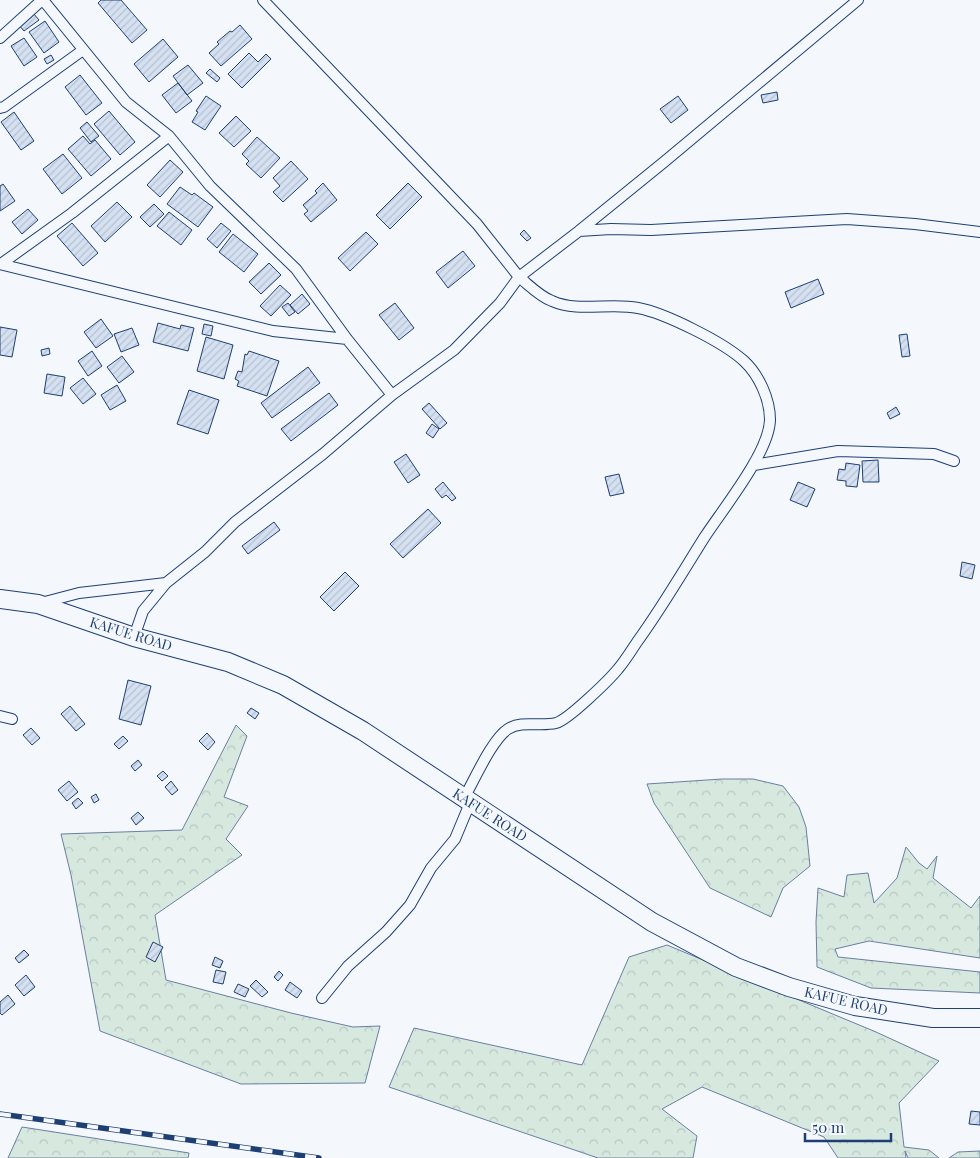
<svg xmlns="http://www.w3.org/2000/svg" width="980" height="1158" viewBox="0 0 980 1158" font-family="'Playfair Display',serif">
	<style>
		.forest { fill: url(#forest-crowns); stroke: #687fa3 }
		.building { fill: url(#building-hatch); stroke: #1d3f73 }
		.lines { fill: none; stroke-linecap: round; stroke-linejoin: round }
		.minor-casing { stroke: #1d3f73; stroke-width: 12 }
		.trunk-casing { stroke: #1d3f73; stroke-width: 20 }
		.minor { stroke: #f4f7fb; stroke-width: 10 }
		.trunk { stroke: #f4f7fb; stroke-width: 18 }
		.rail-casing { stroke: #1d3f73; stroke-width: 5.5 }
		.rail { stroke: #f4f7fb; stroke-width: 4; stroke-dasharray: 11; stroke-linecap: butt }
		.labels { text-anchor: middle; stroke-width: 4; stroke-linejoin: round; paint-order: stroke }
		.street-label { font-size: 14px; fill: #1d3f73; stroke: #f4f7fb }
	</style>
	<defs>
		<pattern id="forest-crowns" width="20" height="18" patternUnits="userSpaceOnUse" patternTransform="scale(1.25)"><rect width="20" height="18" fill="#d7e8df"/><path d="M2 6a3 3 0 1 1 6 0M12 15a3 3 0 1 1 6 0" fill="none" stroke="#b8c8c3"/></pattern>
		<pattern id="building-hatch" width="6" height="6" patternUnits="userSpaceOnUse" patternTransform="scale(1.25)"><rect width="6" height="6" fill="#d5e0f0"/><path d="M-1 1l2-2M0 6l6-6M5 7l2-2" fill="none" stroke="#b6c1d1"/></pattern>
	</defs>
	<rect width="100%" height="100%" fill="#f4f7fb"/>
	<!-- forest -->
	<path class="forest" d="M236,725l11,11 -23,61 24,9 -22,33 16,16 -87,60 11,65 125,33 62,14 27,-1 -15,57 -124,1 -141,-53 -29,-156 -10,-41 121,-4z
		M722,779h31l30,7 16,21 7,20 4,39 -27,22 -12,29 -61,-29 -56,-85 -7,-19z
		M906,847l13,16 8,6 10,-13 -4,22 38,30 9,-12v62l-111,-17 -34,8 3,8 142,15v21l-109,-5 -54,-21 -1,-45 2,-34 26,9 3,-22 21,-2 6,30 23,-25z
		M667,945l209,87 63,29 -40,42 5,44 25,3 10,8h-31l-3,-7 1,7h-68l-14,-21 -122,-50 -40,22 35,27 -4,22h-95l-209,-71 25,-59 168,37 47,-108z
		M22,1127l167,26 -1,5h-180z
		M980,1151v7h-31l9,-6z"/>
	<!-- building -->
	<path class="building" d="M101,0h20l26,30 -15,13 -34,-40z
		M33,13l6,7 -15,11 -6,-7z
		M45,21l14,21 -15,11 -15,-21z
		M240,25l12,14 -31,27 -12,-13 10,-9 -2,-2 13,-11 2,1z
		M24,38l13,19 -13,9 -13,-20z
		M163,39l15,18 -29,25 -15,-18z
		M249,53l9,9 8,-8 5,5 -29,29 -14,-14z
		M51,55l3,5 -7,4 -3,-5z
		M188,65l15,18 -16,12 -14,-19z
		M210,69l10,9 -3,4 -11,-9z
		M80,75l22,28 -16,12 -21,-28z
		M178,83l14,18 -16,12 -14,-18z
		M777,92l1,8 -15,3 -2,-8z
		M206,96l15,10 -16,24 -13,-8 6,-10 -2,-1z
		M678,96l10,14 -17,13 -11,-14z
		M109,111l26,31 -15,13 -26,-31z
		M14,112l20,29 -13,9 -20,-28z
		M236,116l15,15 -17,16 -15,-14z
		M87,122l12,14 -8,6 -11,-14z
		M83,136l7,8 5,-4 16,19 -20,17 -23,-27z
		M257,137l23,21 -19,20 -15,-14 3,-3 -7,-7z
		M63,154l19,24 -20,16 -19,-25z
		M170,160l13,12 -23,25 -13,-12z
		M291,161l17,18 -25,23 -10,-10 7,-6 -7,-8z
		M323,183l14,17 -26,22 -7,-8 4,-3 -5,-6 14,-12 -2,-2z
		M408,183l14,14 -32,32 -14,-14z
		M3,184l12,17 -15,10v-25z
		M180,187l12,8 2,-2 19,14 -15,20 -31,-23z
		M117,202l15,15 -27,25 -14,-16z
		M154,204l10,10 -14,13 -10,-10z
		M28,209l10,11 -16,14 -10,-12z
		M169,212l23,18 -11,15 -24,-19z
		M72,223l26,30 -15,13 -26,-30z
		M221,223l10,8 -14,17 -10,-9z
		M524,230l7,8 -4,3 -7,-7z
		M366,232l12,12 -28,27 -12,-13z
		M233,234l25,20 -14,18 -25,-20z
		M463,251l12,15 -27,22 -12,-16z
		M269,263l12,12 -20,19 -12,-12z
		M818,279l6,15 -33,14 -6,-16z
		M280,285l11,10 -20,21 -11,-10z
		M302,294l8,10 -12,10 -8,-9z
		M288,303l7,9 -6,4 -7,-9z
		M395,303l19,25 -15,12 -20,-25z
		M101,319l12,17 -17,12 -12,-16z
		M158,323l22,6 1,-4 13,3 -6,23 -35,-9z
		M204,324l9,2 -2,10 -9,-2z
		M0,327l17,3 -5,27 -12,-2z
		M132,328l7,17 -18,7 -7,-18z
		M907,334l3,22 -8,1 -3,-22z
		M206,337l27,8 -9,34 -27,-8z
		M49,348l1,6 -8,2 -1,-6z
		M92,351l10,15 -14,10 -10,-15z
		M249,351l30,10 -12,35 -30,-10 2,-5 -4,-2 3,-8 4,1 3,-18 2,1z
		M122,356l12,16 -15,11 -12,-16z
		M308,367l12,16 -48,35 -11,-15z
		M47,374l18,3 -3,19 -18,-3z
		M83,378l13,16 -13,10 -13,-16z
		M117,385l9,16 -16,9 -9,-15z
		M189,390l30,10 -11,34 -31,-10z
		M329,393l9,12 -47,36 -10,-12z
		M429,403l18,20 -7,6 -18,-20z
		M896,407l4,7 -10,5 -3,-6z
		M432,424l7,5 -6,9 -7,-5z
		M406,454l14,21 -12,8 -14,-21z
		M878,460l1,22h-16l-1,-21z
		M846,463l14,2 -3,22 -11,-1v-5l-9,-1 2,-11 6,1z
		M619,474l5,19 -14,3 -5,-19z
		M443,482l13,16 -4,3 -6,-6 -4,3 -7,-9z
		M798,482l17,7 -8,18 -17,-7z
		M428,509l13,14 -38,35 -13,-14z
		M274,522l6,8 -32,24 -6,-8z
		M962,562l13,3 -3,14 -12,-3z
		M345,572l14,14 -25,25 -14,-14z
		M128,680l23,6 -10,39 -22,-6z
		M70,706l15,18 -9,7 -15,-17z
		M251,708l8,5 -4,6 -8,-6z
		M31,728l9,10 -8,7 -9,-10z
		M207,733l8,9 -7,8 -9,-9z
		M123,736l5,5 -9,8 -5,-5z
		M138,760l4,5 -7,6 -4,-5z
		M163,771l5,5 -6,5 -5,-5z
		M69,781l9,11 -11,9 -9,-11z
		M171,781l7,9 -6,5 -7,-8z
		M96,794l3,6 -5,3 -3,-6z
		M78,798l5,5 -7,6 -4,-6z
		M138,812l6,6 -8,7 -5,-7z
		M153,942l10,5 -8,15 -9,-5z
		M24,950l5,5 -10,8 -4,-5z
		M215,957l8,4 -3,7 -8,-3z
		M216,970l10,2 -3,12 -10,-2z
		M279,971l4,4 -5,6 -4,-4z
		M26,975l9,12 -11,9 -9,-11z
		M256,980l12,12 -6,5 -12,-11z
		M290,982l12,9 -5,7 -12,-8z
		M238,984l11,5 -4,8 -11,-5z
		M8,995l7,9 -13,11 -2,-2v-11z
		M971,1111l9,1v13l-11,-1z"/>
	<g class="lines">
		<!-- minor casing -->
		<g class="minor-casing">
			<path id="minor" d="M43,0l83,102 43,34 41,50 86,83 51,70 45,56
				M0,38l42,-38
				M0,108l4,-1 79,-57
				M579,231l32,-2 40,1 196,-11 68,5 65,8
				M0,264l273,67 74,8
				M1,264l71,-51 97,-77
				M754,465l84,-14 96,3 20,7
				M41,603l38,-10 87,-10 39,-31 30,-30 88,-68 69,-59 62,-45 46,-47 19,-26 -42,-53 -214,-224
				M134,637l9,-26 23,-28
				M0,716l12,3
				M464,798c10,-17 28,-59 44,-69 14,-9 32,-2 48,-6 12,-3 53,-43 62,-54 7,-8 13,-18 19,-27 24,-33 45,-69 67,-104 18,-28 65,-85 66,-118 0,-21 -11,-45 -26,-59 -21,-19 -79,-48 -106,-53 -29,-6 -59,5 -86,-7 -13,-5 -23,-16 -33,-24l60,-46 85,-69 194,-162
				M322,998l26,-32 38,-34 24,-27 21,-37 24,-29 15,-36"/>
		</g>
		<!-- trunk casing -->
		<g class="trunk-casing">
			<path id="trunk" d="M0,599l38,5 96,33 94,25 55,23 80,46 289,191 84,45 53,20 66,19 78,12h47"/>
		</g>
		<!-- minor -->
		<use href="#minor" class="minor"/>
		<!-- trunk -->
		<use href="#trunk" class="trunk"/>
		<!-- rail casing -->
		<g class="rail-casing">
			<path id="rail" d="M0,1114l319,44"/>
		</g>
		<!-- rail -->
		<use href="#rail" class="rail"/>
	</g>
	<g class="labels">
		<!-- street labels -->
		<g class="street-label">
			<text transform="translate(131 634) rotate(17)" y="5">KAFUE ROAD</text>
			<text transform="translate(490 815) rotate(33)" y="5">KAFUE ROAD</text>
			<text transform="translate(846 1001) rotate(13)" y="5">KAFUE ROAD</text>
		</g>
	</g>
	<!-- scale -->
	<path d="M805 1133v8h86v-8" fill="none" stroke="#1d3f73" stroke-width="2.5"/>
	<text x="812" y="1133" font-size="15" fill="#1d3f73" stroke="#f4f7fb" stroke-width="4" paint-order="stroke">50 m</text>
</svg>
